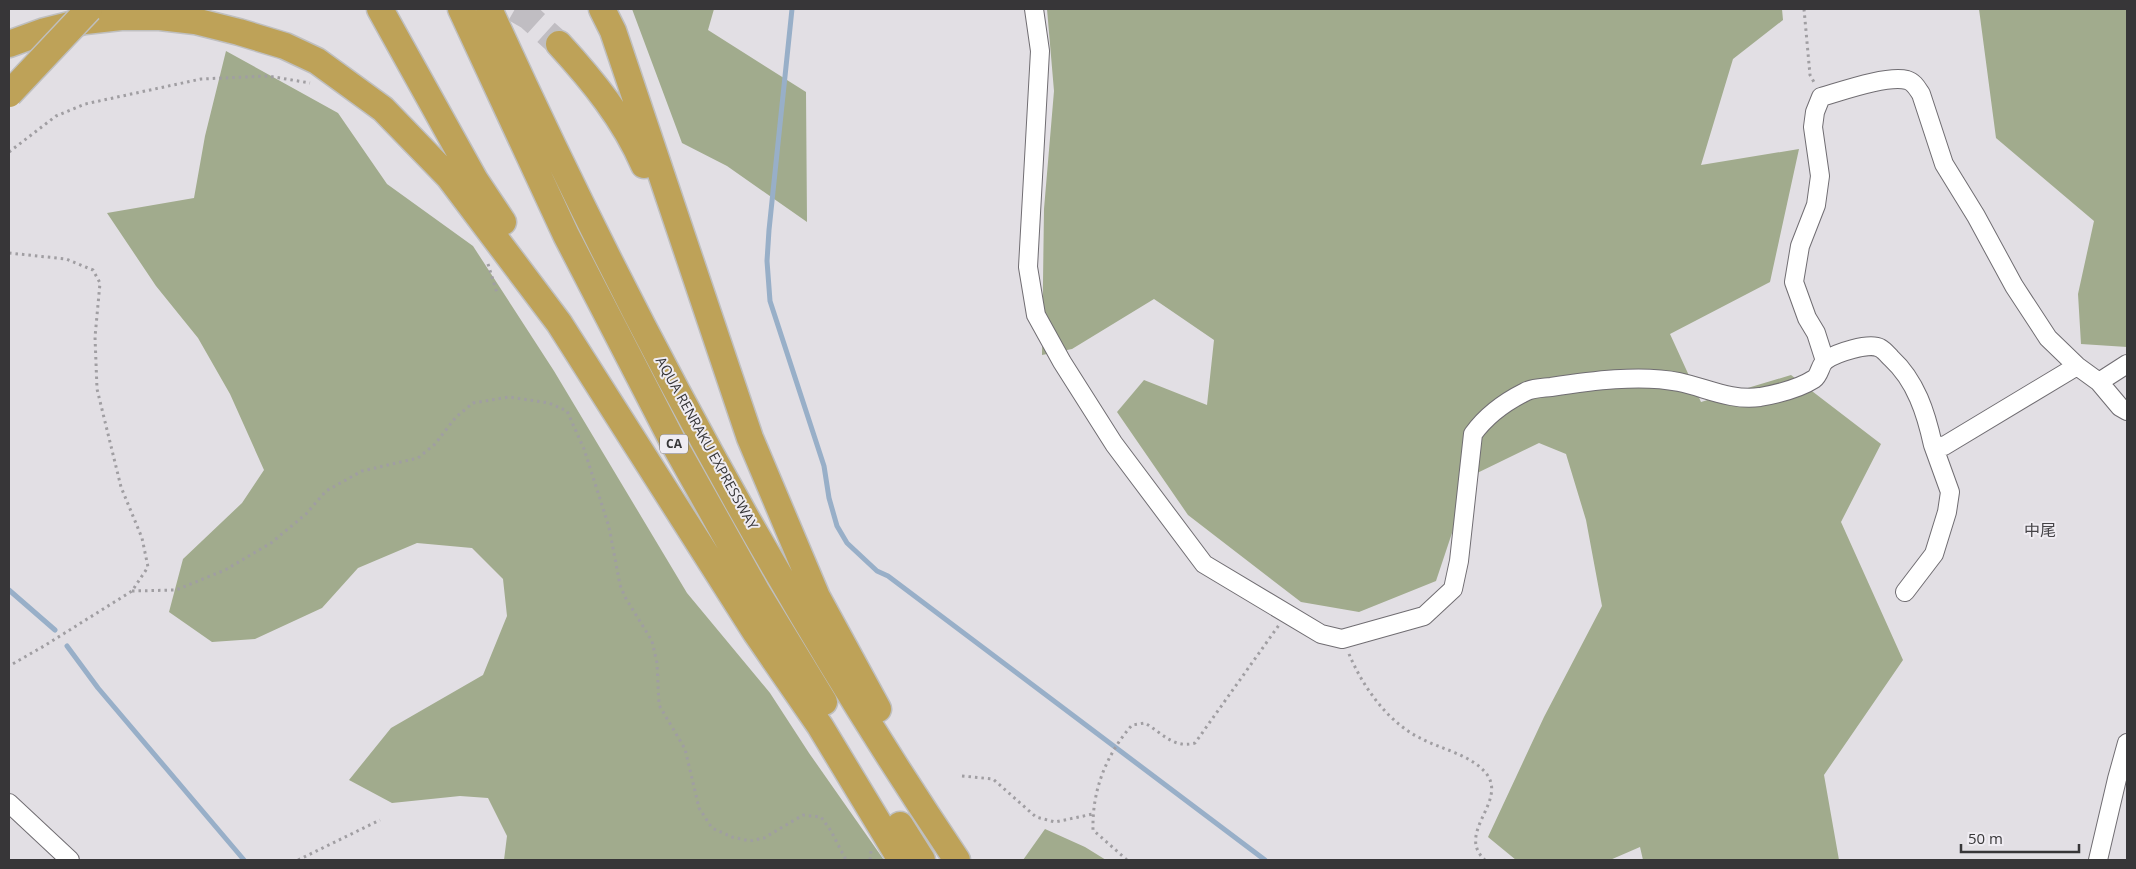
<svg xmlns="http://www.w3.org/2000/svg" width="2136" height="869" viewBox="0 0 2136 869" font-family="'Open Sans','Noto Sans JP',sans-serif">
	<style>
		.forest { fill: #a1ab8d }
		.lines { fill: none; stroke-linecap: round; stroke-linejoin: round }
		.stream { stroke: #98afc8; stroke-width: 5 }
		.highway-tunnel { stroke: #c0bdc2; stroke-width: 26; stroke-dasharray: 26 13; stroke-linecap: butt }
		.minor-casing { stroke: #706d72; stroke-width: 20 }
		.highway-casing { stroke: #bfbfbf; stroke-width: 29 }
		.path { stroke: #a09ea2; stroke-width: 3; stroke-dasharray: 2.5 4; stroke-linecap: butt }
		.minor { stroke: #fff; stroke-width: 18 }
		.highway { stroke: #bea258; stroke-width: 26 }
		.highway-bridge-casing { stroke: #bfbfbf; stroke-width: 29; stroke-linecap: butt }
		.highway-bridge { stroke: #bea258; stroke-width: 26 }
		.labels { text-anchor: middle; stroke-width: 4; stroke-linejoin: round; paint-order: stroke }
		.shield { fill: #efecf2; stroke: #6e6d70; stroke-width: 1 }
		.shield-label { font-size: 12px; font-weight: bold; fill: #373638 }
		.street-label { font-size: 14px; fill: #373638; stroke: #efecf2 }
		.quarter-label { font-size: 16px; fill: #454347; stroke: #efecf2 }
	</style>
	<rect width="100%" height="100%" fill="#e2dfe4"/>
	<!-- forest -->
	<path class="forest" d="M632,9h82l-6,21 98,62 1,130 -80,-56 -45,-23z
		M1047,9h735l1,11 -50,39 -32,106 98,-16 -29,133 -100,52 31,68 90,-27 90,69 -40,78 62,138 -79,115 15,85h-196l-3,-13 -30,13h-94l-28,-23 56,-120 58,-111 -16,-86 -20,-66 -27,-11 -68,33 -35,105 -77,31 -58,-10 -113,-87 -71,-103 27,-32 63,25 7,-65 -60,-41 -82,50 -30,6 2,-146 10,-118z
		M1979,9h148v338l-46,-3 -3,-50 16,-73 -98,-83z
		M226,51l112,62 49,71 86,62 81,125 133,222 83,100 39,60 75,107h-380l3,-24 -19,-38 -28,-2 -68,7 -43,-23 42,-52 92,-53 24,-59 -4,-37 -31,-31 -55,-5 -59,25 -36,40 -67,31 -43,3 -43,-30 14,-53 59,-56 22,-33 -34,-76 -32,-56 -42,-52 -49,-73 87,-15 11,-62z
		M1045,829l40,18 21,13h-83z"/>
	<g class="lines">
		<!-- stream -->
		<path class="stream" d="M792,9l-23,221 -2,31 3,40 54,165 5,32 8,28 10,17 30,28 11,5 377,284
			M9,590l46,40
			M67,646l31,42 146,172"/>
		<!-- highway-tunnel -->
		<path class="highway-tunnel" d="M515,9l14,8 30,27"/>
		<!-- minor casing -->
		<g class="minor-casing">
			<path id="minor" d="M1034,9l6,42 -12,216 8,48 26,47 52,82 90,120 117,70 21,5 82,-23 29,-27 6,-28 14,-127c13,-18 32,-32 52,-42 7,-4 18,-4 26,-5 39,-6 89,-13 128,-5 28,6 52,19 81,15 17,-3 40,-9 54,-18 6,-4 6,-15 12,-19 10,-7 43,-18 54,-12 4,2 8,7 11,10 25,23 35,55 42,87l11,1 133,-80
				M1825,361l-9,-28 -9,-15 -13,-36 6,-36 16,-41 4,-29 -7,-49 2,-15 6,-15c21,-6 66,-22 86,-17 7,2 10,8 14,14l23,70 32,52 38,70 34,52 29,28 22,16 21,25 7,4
				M2099,382l28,-18
				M1905,592l29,-38 13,-42 3,-20 -17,-47
				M9,803l61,57
				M2098,860l19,-81 10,-36"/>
		</g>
		<!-- highway casing -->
		<g class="highway-casing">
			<path id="highway" d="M380,9l95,171 28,42
				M461,9l105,226 108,209 83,148 67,110
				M489,9c134,295 287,582 468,851
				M602,9l11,22 137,407 67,159 61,112
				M9,44l36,-13 40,-10 36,-4h39l35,4 44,11 46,14 32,15 66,48 66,68 110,146 197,310 64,93 81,134
				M559,44c34,37 65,75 85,121
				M900,825l22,35"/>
		</g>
		<!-- path -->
		<path class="path" d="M1804,9l6,66 5,9
			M9,152l47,-36 29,-12 116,-25 67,-3 42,7
			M9,253l57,6 27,11 7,13 -5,54 2,52 24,98 21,51 6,29 -16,24 -88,55 -35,20
			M488,264l9,29
			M132,591l44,-1 49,-20 46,-27 35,-29 20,-23 36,-20 56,-13 17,-14 21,-27 17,-14 36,-6 40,6 18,8 17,38 25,78 11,58 5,12 27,44 5,22 2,42 26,44 14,59 13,20 20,9 18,4 14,-3 39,-23 18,2 10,14 15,29
			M1349,654c14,33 39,69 73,85 19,10 53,17 66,37 17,27 -32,58 -3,84
			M962,776l31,3 43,38 19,5 38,-8
			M298,860l82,-40
			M870,860l1,-9
			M1127,860l-34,-30c-1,-40 13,-75 39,-105l13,-2c17,10 29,26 50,20l84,-118"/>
		<!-- minor -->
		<use href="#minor" class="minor"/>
		<!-- highway -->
		<use href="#highway" class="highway"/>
		<!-- highway-bridge casing -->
		<g class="highway-bridge-casing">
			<path id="highway-bridge" d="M9,94l80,-85"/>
		</g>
		<!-- highway-bridge -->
		<use href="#highway-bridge" class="highway-bridge"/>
	</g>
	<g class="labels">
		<!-- shield labels -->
		<rect class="shield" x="660" y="434.5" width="28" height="19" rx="4"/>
		<g class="shield-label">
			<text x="674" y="448">CA</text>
		</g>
		<!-- street labels -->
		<g class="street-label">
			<text transform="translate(707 443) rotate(61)" y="5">AQUA RENRAKU EXPRESSWAY</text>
		</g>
		<!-- quarter labels -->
		<g class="quarter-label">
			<text x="2040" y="536">中尾</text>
		</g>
	</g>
	<!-- border -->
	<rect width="2136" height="869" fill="none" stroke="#373638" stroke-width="20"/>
	<!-- scale -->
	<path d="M1961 844v8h118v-8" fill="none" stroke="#373638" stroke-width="2.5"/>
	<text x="1968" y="844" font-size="15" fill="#373638" stroke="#efecf2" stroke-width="4" paint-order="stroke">50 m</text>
</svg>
